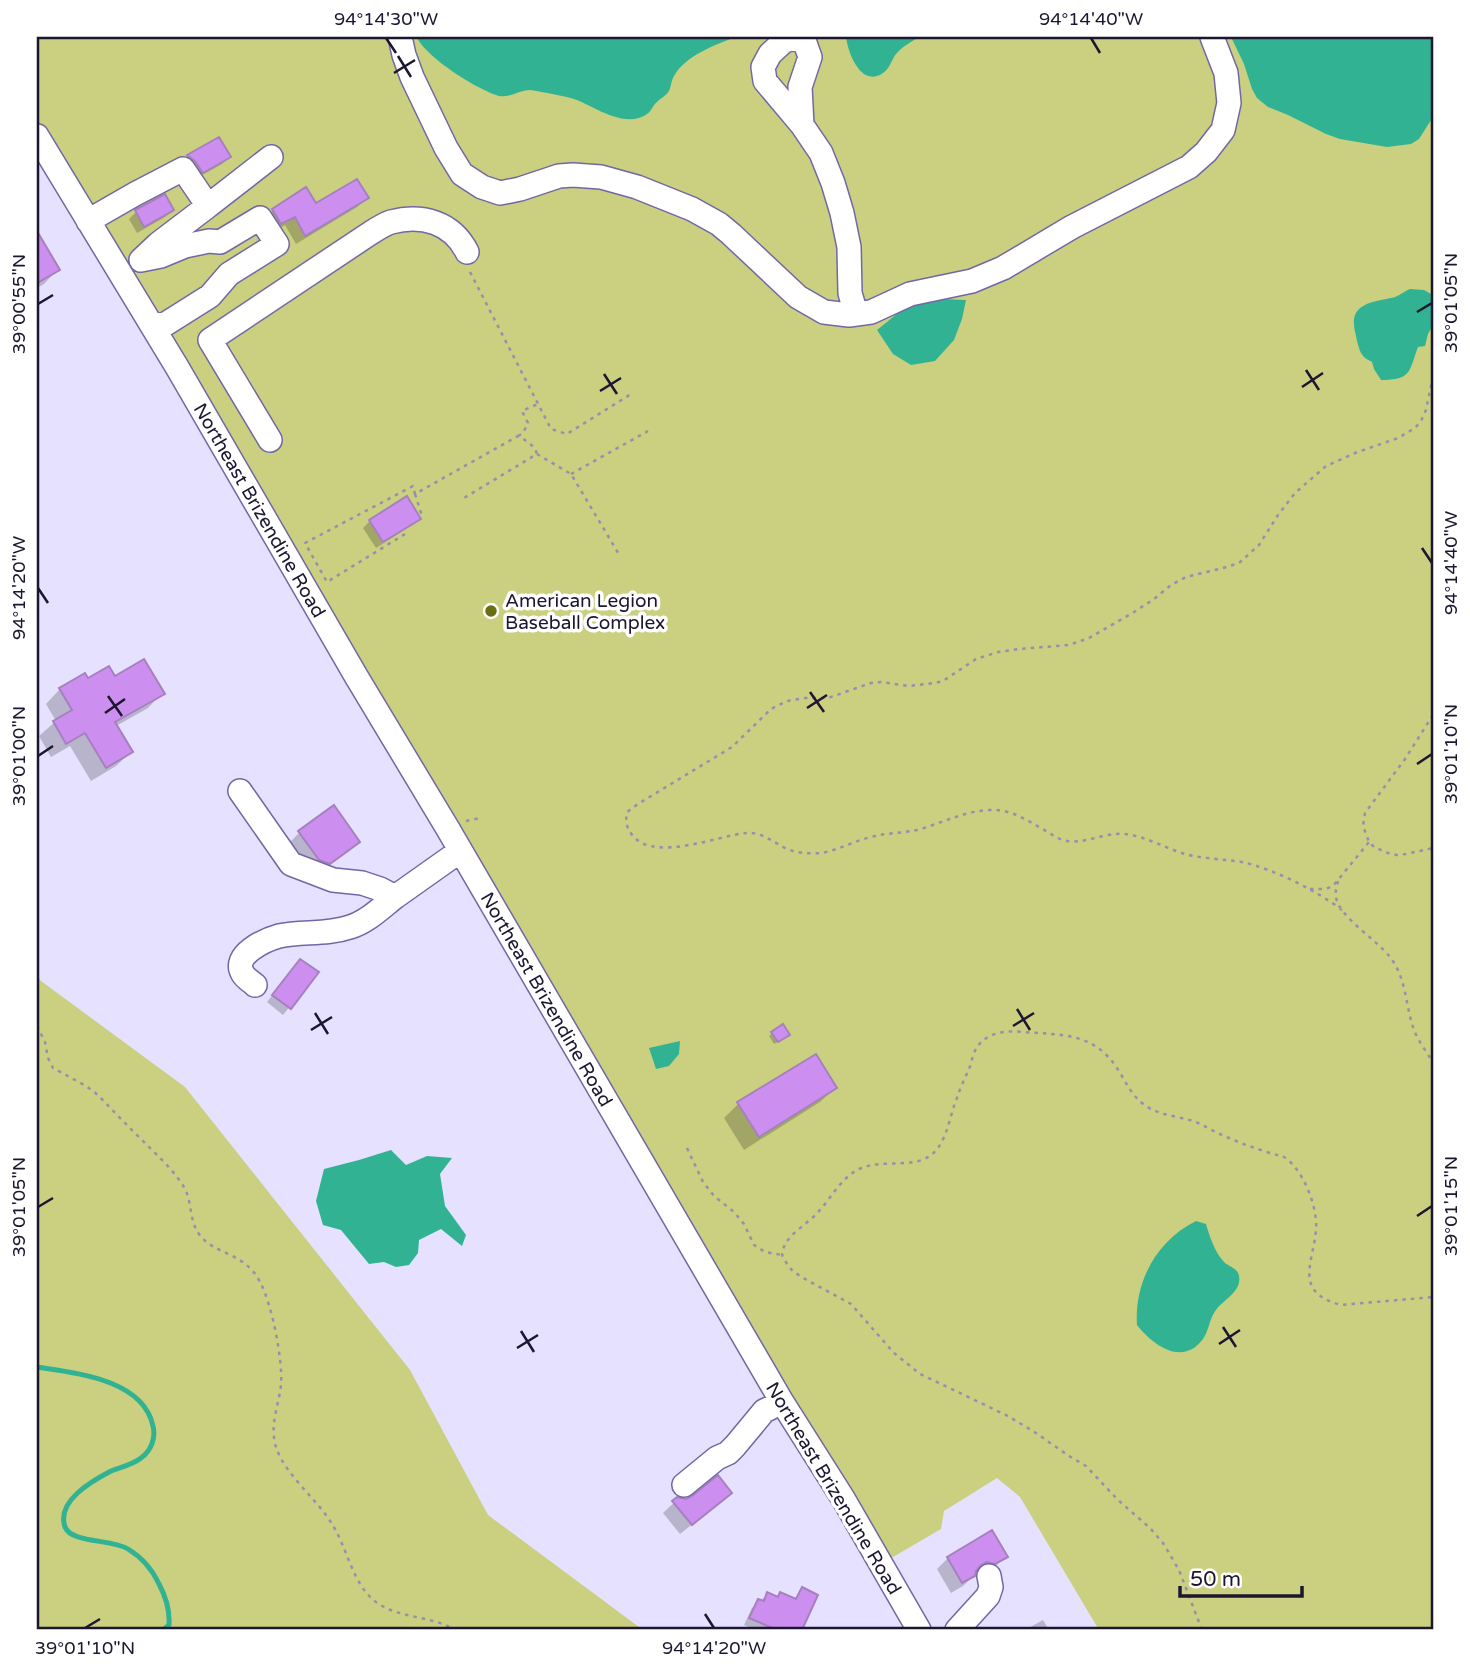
<svg xmlns="http://www.w3.org/2000/svg" width="1470" height="1667" viewBox="0 0 1470 1667" font-family="'Varela Round',sans-serif">
	<style>
		.green { fill: #cad080 }
		.water { fill: #31b393 }
		.shadow { fill: #0003 }
		.lines { fill: none; stroke-linecap: round; stroke-linejoin: round }
		.stream { stroke: #31b393; stroke-width: 5 }
		.building { fill: #cc8ff0; stroke: #a680be; stroke-width: 2 }
		.minor-casing { stroke: #7366a6; stroke-width: 26 }
		.path { stroke: #9590ac; stroke-width: 2.5; stroke-dasharray: 3.5 5; stroke-linecap: butt }
		.minor { stroke: #fff; stroke-width: 23 }
		.ticks { fill: none; stroke: #1c1630; stroke-width: 2.5 }
		.poi-dot { fill: #6a6e13; stroke: #fff; stroke-width: 2.5 }
		.labels { text-anchor: middle; stroke-width: 7; stroke-linejoin: round; paint-order: stroke }
		.street-label { font-size: 19px; fill: #1c1630; stroke: #fff }
		.poi-label { font-size: 19px; fill: #1c1630; stroke: #fff; text-anchor: start }
		.neatline { fill: none; stroke: #1c1630; stroke-width: 2.5 }
		.ticks-label { font-size: 18px; text-anchor: middle; fill: #1c1630 }
	</style>
	<rect width="100%" height="100%" fill="#e5e1fe"/>
	<!-- green -->
	<path class="green" d="M37,37h1396v1593h-334l-79,-133 -23,-19 -53,33 -3,18 -60,35 -844,-1428z
		M37,976l4,5 144,106 225,283 78,145 155,115h-606z"/>
	<!-- water -->
	<path class="water" d="M417,37h319c-21,8 -50,18 -62,39 -3,5 -3,11 -5,15 -3,5 -8,7 -12,11 -4,3 -6,10 -10,12 -21,15 -51,-6 -70,-14 -7,-3 -40,-9 -47,-10 -11,0 -20,8 -31,6 -21,-6 -74,-39 -82,-59z
		M846,37h73c-8,5 -17,10 -23,17 -5,7 -6,14 -13,19 -22,15 -35,-20 -37,-36z
		M1231,37h201l1,13v67l-14,22 -8,5 -24,3 -47,-8 -14,-5 -38,-19 -20,-8 -11,-9 -5,-9 -8,-25z
		M1410,289l14,1 9,5v30l-5,9 -3,12 -7,1c-9,24 -6,33 -37,33l-7,-11 -2,-7c-11,-5 -12,-10 -15,-21 -1,-7 -4,-14 -3,-22 3,-18 27,-18 41,-22 5,-2 10,-6 15,-8z
		M942,299l24,1 -4,19 -8,21 -19,21 -24,4 -18,-11 -16,-24 31,-25z
		M680,1041l-1,13 -10,12 -13,3 -7,-21z
		M391,1150l15,15 21,-9 25,2 -12,16 5,32 21,29 -4,11 -21,-17 -22,11 -1,13 -9,12 -13,2 -12,-5 -15,2 -28,-34 -18,-5 -7,-24 8,-32 35,-9z
		M1196,1221l10,3c4,13 8,27 18,38 5,5 14,6 15,14 3,16 -16,24 -23,34 -7,9 -7,21 -13,29 -21,28 -50,6 -66,-14 -3,-43 20,-85 59,-104z"/>
	<!-- shadow -->
	<path class="shadow" d="M219,139l10,18 -7,7 -27,15 -13,-16 6,-7z
		M305,190l10,15 52,-7 -10,9 -61,37 -11,-19 -9,6 -13,-11 10,-10z
		M164,196l8,14 -7,7 -28,16 -8,-14 7,-7z
		M37,234l21,35 -14,15 -7,4z
		M419,518l-7,7 -36,23 -13,-20 7,-7z
		M114,678l48,15 -14,15 -32,18 15,26 -15,14 -25,15 -21,-35 -19,11 -12,-21 17,-15 -10,-17 14,-15 28,-9z
		M299,833l59,9 -10,10 -30,21 -10,-3 -19,-27z
		M294,968l23,5 -34,42 -16,-13z
		M772,1033l13,5 -11,6 -5,-8z
		M835,1088l-15,14 -76,48 -20,-32 14,-14z
		M678,1499l41,4 -39,31 -17,-21z
		M1006,1556l-11,11 -12,7 -9,-2v3l-11,11 -12,7 -14,-24 11,-11z
		M802,1589l14,7 -15,34h-46l-11,-5 8,-17 16,-14 9,4 4,-4 13,6z
		M1043,1620l6,10h-24z"/>
	<g class="lines">
		<!-- stream -->
		<path class="stream" d="M37,1367c38,6 106,12 116,59 3,12 -2,25 -12,32 -9,7 -20,9 -30,13 -19,10 -55,30 -46,56 6,16 47,12 63,22 15,9 24,20 31,35 7,13 11,26 10,41l-6,5"/>
	</g>
	<!-- building -->
	<path class="building" d="M219,137l12,20 -28,16 -8,-12 -8,-6z
		M357,179l12,19 -64,38 -10,-19 -14,7 -9,-15 34,-22 10,16z
		M165,194l9,16 -30,17 -9,-17z
		M37,231l23,39 -23,13z
		M407,496l14,23 -38,23 -14,-22z
		M144,659l21,35 -50,28 18,30 -27,16 -21,-35 -19,11 -13,-23 19,-11 -13,-22 26,-15 3,5 21,-12 6,10z
		M334,805l26,37 -30,22 -11,-4 -21,-29z
		M300,959l19,13 -28,37 -19,-14z
		M783,1024l7,11 -12,7 -7,-10z
		M816,1054l21,34 -78,49 -22,-35z
		M718,1475l14,18 -40,32 -20,-24 5,-4 9,2 6,-3z
		M992,1530l16,27 -13,7 -8,-2 -6,3 -5,6 -1,5 -13,7 -15,-26z
		M802,1587l16,8 -16,35h-25l-28,-12 9,-19 6,2 3,-9 11,5 2,-5 16,7z"/>
	<g class="lines">
		<!-- minor casing -->
		<g class="minor-casing">
			<path id="minor" d="M400,37l4,18 8,22 34,71 16,26 20,13 18,6 20,-4 39,-13 14,-1 28,2 36,10 55,22 27,15 12,10 67,63 26,15 25,3 22,-3 39,-18 62,-13 31,-13 69,-41 117,-60 17,-15 17,-22 6,-27 -3,-30 -14,-36
				M802,125l-2,-38 10,-30 -5,-14 -9,-5 -12,3 -14,13 -7,13 2,14 37,44 19,28 12,30 9,30 7,34 1,46 6,21
				M37,136l140,231 179,309 92,153 334,573 62,98 75,130
				M208,206l63,-49
				M88,221l47,-27 48,-25 25,37 -50,38 -17,16 20,-4 24,-10 24,-5 11,1 40,-24 17,26 -48,30 -19,22 -46,29 -13,-2
				M270,440l-60,-100 156,-104c8,-5 16,-11 25,-14 31,-8 61,0 76,30
				M240,791l51,73 42,16 29,3 18,6 15,8c-14,11 -28,25 -45,30 -23,8 -48,4 -71,9 -14,4 -48,19 -36,38 2,4 9,8 12,11
				M395,897l65,-46
				M684,1485l33,-27 11,-5 7,-7 29,-35 18,-9
				M957,1630l31,-34 3,-9 -2,-11"/>
		</g>
		<!-- path -->
		<path class="path" d="M470,272l81,157 16,5 64,-40
			M518,436l5,-3 5,-10 -6,-12 16,-7
			M537,454l34,20 49,82
			M571,474l77,-43
			M415,494l7,22
			M405,534l-78,48 -22,-39 108,-57 2,8 103,-58c9,5 16,9 19,18l-73,44
			M1433,715l-28,44 -40,54 -2,13 6,16 5,5 14,6 9,2 9,-1 27,-6
			M466,821l14,-3
			M1338,881c-1,5 -3,10 -2,16 2,19 41,43 54,60 17,22 15,48 24,73 4,11 13,22 19,33
			M1310,889h15l8,-3 36,-44
			M1342,910c-25,-19 -68,-41 -100,-48 -19,-3 -38,-3 -57,-8 -20,-6 -40,-18 -60,-20 -20,-2 -39,10 -58,7 -7,-1 -13,-5 -19,-9 -19,-10 -35,-23 -58,-22 -24,1 -44,11 -66,18 -19,6 -35,4 -53,9 -17,4 -32,13 -50,16 -12,1 -26,0 -36,-5 -13,-7 -24,-16 -39,-15 -29,3 -91,29 -113,3 -6,-7 -8,-14 -6,-24l11,-8 94,-57 39,-38 16,-8 18,-3h23l43,-15 10,-1 28,4 26,-3 8,-2 33,-22 22,-7 21,-3 50,-4 20,-7 45,-26 20,-13 17,-14 15,-8 37,-9 16,-5 20,-18 19,-30 17,-22 31,-27 29,-13 43,-15 17,-10 6,-7 5,-11 7,-34
			M37,1026l8,16 3,16 5,10 33,18 12,9c16,17 32,33 49,50 12,12 25,24 35,39 11,15 6,35 17,50 15,21 46,18 61,48 12,22 23,78 21,103 -2,18 -9,34 -7,52 2,31 43,61 58,87 16,25 20,60 44,78 23,17 55,13 79,28
			M687,1148l16,34 11,14 20,16 10,12 10,21 11,7 17,3
			M1202,1630l-23,-60 -16,-27 -13,-15 -32,-28 -32,-34 -17,-10 -36,-25 -27,-16 -86,-41 -26,-21 -43,-49 -46,-25 -11,-7 -6,-6 -6,-11c1,-6 2,-10 6,-15 8,-11 22,-18 31,-29 14,-15 24,-37 45,-44 18,-6 39,-1 58,-7 25,-9 26,-41 35,-62 3,-10 8,-20 12,-29 2,-5 3,-11 5,-16 8,-20 30,-23 49,-21 38,3 70,0 94,36 9,14 15,29 29,38 15,10 33,10 50,16 11,5 22,12 33,16 18,8 37,14 55,19 19,12 34,50 32,73 -3,34 -23,62 25,75l92,-8"/>
		<!-- minor -->
		<use href="#minor" class="minor"/>
	</g>
	<!-- ticks -->
	<path class="ticks" d="M386,38l10,15M1091,38l9,15M398,56l13,21M394,73l21,-13M38,304l15,-9M1417,312l15,-9M1306,370l13,20M604,374l13,20M1302,387l21,-14M600,391l21,-13M1422,548l10,15M38,588l10,15M810,692l14,20M108,696l14,20M807,708l20,-13M105,713l20,-14M38,756l15,-10M1417,764l15,-10M1017,1009l13,21M315,1013l13,21M1013,1026l21,-13M311,1030l21,-13M38,1207l15,-9M1417,1216l15,-10M1223,1327l13,20M521,1331l13,21M1219,1344l21,-14M517,1348l21,-13M705,1614l9,14M85,1628l15,-9"/>
	<!-- markers -->
	<circle class="poi-dot" cx="491" cy="611" r="7"/>
	<g class="labels">
		<!-- street labels -->
		<g class="street-label">
			<text transform="translate(260 510) rotate(60)" y="7">Northeast Brizendine Road</text>
			<text transform="translate(547 999) rotate(60)" y="7">Northeast Brizendine Road</text>
			<text transform="translate(834 1488) rotate(59)" y="7">Northeast Brizendine Road</text>
		</g>
		<!-- poi labels -->
		<g class="poi-label">
			<text x="505" y="607">American Legion<tspan x="505" dy="22">Baseball Complex</tspan></text>
		</g>
	</g>
	<!-- border -->
	<rect width="1470" height="1667" fill="none" stroke="#ffffff" stroke-width="77"/>
	<!-- scale -->
	<path d="M1180 1586v10h122v-10" fill="none" stroke="#1c1630" stroke-width="3.5"/>
	<text x="1190" y="1586" font-size="21" fill="#1c1630" stroke="#ffffff" stroke-width="5" paint-order="stroke">50 m</text>
	<rect x="38" y="38" width="1394" height="1590" class="neatline"/>
	<g class="ticks-label">
		<text x="386" y="25">94°14'30"W</text>
		<text x="1091" y="25">94°14'40"W</text>
		<text transform="translate(1451 303) rotate(-90)" y="6">39°01'05"N</text>
		<text transform="translate(19 304) rotate(-90)" y="6">39°00'55"N</text>
		<text transform="translate(1451 563) rotate(-90)" y="6">94°14'40"W</text>
		<text transform="translate(19 588) rotate(-90)" y="6">94°14'20"W</text>
		<text transform="translate(1451 754) rotate(-90)" y="6">39°01'10"N</text>
		<text transform="translate(19 756) rotate(-90)" y="6">39°01'00"N</text>
		<text transform="translate(1451 1206) rotate(-90)" y="6">39°01'15"N</text>
		<text transform="translate(19 1207) rotate(-90)" y="6">39°01'05"N</text>
		<text x="85" y="1654">39°01'10"N</text>
		<text x="714" y="1654">94°14'20"W</text>
	</g>
</svg>
